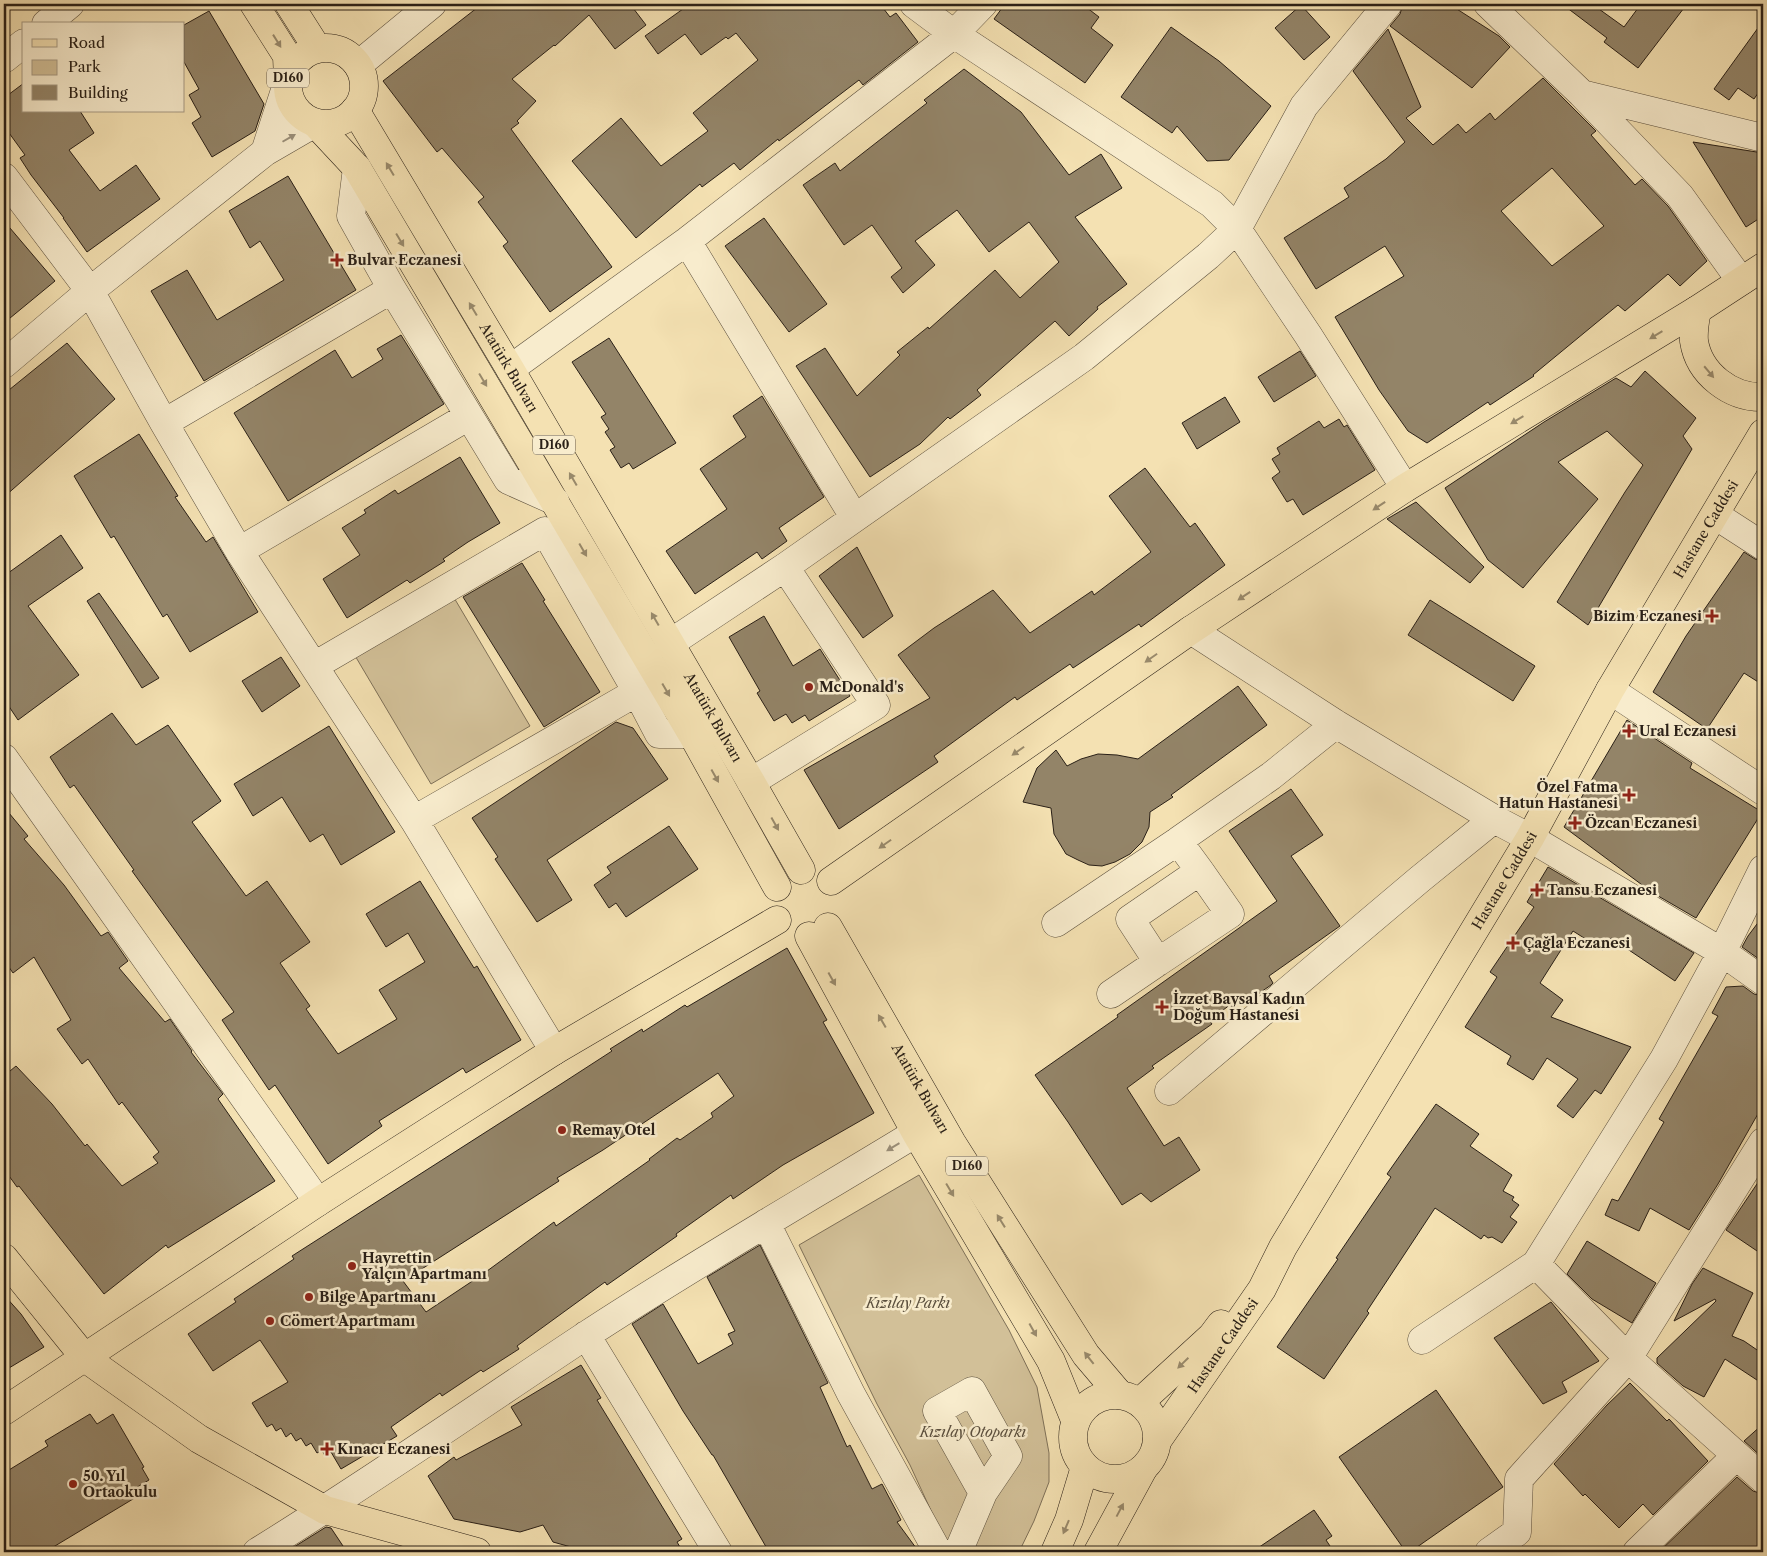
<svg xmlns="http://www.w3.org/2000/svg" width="1767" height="1556" viewBox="0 0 1767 1556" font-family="'Libre Caslon Text',serif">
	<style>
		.green { fill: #d2c098; stroke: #7e7058 }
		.building { fill: #938468; stroke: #2a2017; fill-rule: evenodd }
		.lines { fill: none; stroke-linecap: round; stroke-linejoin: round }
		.minor-casing { stroke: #5c503e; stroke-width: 29 }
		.major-casing { stroke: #2a2017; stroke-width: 29 }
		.minor { stroke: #f8eccd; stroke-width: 28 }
		.major { stroke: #f4e1b2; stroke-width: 28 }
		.oneway { fill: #998a6c }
		.oneway2 { fill: #9b907b }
		.poi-dot { fill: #8f2418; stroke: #f8eccd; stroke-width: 2 }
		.labels { text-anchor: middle; stroke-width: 5; stroke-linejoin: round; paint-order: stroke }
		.shield { fill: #f8eccd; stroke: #685d4e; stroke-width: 1 }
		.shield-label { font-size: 12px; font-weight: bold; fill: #2a2017 }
		.poi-label { font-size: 14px; font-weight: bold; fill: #2a2017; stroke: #f8eccd; text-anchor: start }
		.street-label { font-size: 14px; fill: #2a2017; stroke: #f8eccd }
		.park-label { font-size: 14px; font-style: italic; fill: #5c503e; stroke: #f8eccd }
	</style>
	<rect width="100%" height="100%" fill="#f4e1b2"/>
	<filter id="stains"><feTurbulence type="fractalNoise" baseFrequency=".004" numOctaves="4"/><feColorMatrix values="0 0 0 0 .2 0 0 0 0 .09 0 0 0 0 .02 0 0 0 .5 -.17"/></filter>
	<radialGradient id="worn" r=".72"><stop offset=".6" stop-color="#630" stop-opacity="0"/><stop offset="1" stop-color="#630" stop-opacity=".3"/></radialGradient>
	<!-- green -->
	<path class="green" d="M453,596l77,130 -99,58 -77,-130z
		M919,1175l90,155 28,57 12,66v29l-15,39 -15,31h-69l-40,-87 -33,-61 -78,-159z"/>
	<!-- building -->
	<path class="building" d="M482,4h148l16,21 -31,24 -26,-34 -34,31 -1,-1 -42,34 24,22 -19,20 2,2 -8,6 101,138 -62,45 -47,-66 5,-4 -30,-40 6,-5 -42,-49 -5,4 -54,-71z
		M690,4h190l10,13 6,-4 22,29 -55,43 -4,-5 -80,61 -1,-2 -38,31 -6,-7 -32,24 -2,-3 -64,54 -64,-77 49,-43 40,48 47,-35 -15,-18 65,-53 -22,-27 -8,6 -2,-2 -25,18 -16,-21 -27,20 -13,-18z
		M1005,4h77l17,13 -8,11 22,17 -28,38 -91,-64z
		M1403,4h46l50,32 11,11 -38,41 -82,-62 10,-12z
		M1562,4h30l32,23 17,-23h46l-49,64 -34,-26 3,-4z
		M1301,5l29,32 -26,23 -29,-32z
		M209,11l55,93 -9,27 -43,26 -20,-34 9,-6 -12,-22 10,-6 -15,-27v-37z
		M1763,21v65l-9,13 -16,-11 -9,12 -15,-11z
		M1171,27l48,34 52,45 -42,54 -22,1 -30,-35 -5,7 -51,-36z
		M1388,29l33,78 -15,11 27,27 25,-21 8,9 24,-20 5,7 48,-42 53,53 -5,4 44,50 7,-6 26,27 39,55 -27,25 -12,-12 -43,37 -7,-6 -85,70 1,1 -44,29 -2,-3 -61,41 -19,-12 -29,-41 -44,-73 69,-41 -19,-30 -69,43 -32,-51 65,-41 -5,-9 42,-29 19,-17 -52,-71zM1552,168l52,58 -52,40 -51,-55z
		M964,69l57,43 48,63 32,-21 21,34 -47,29 52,67 -30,23 1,2 -29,27 -14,-15 -78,69 4,5 -31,24 -2,-2 -28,27 -50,33 -74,-111 29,-18 32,48 43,-41 -3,-3 31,-25 1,2 66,-59 25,28 39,-36 -30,-40 -40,30 -32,-42 -42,31 20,24 -32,28 -12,-16 11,-9 -30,-43 -28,20 -41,-60 32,-22 5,8 87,-68 -3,-3z
		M24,83v28h56l14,22 -25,17 31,41 36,-26 24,34 -73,53 -24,-34h1l-33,-43 -11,-17 5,-3 -21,-29v-28z
		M1693,142l70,11v63l-17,11z
		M288,176l68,114 -152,91 -53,-90 36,-21 30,50 67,-40 -24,-39 -10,7 -21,-37z
		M764,218l63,86 -38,28 -64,-86z
		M4,221l51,60 -51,42z
		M401,335l43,69 -156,97 -54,-88 101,-63 17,28 31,-19 -6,-10z
		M609,338l67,105 -43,26 -4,-6 -8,5 -11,-18 5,-3 -10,-15 4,-3 -8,-12 5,-3 -34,-52z
		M67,343l48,56 -111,98v-103z
		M1300,351l16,25 -42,26 -16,-25z
		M1645,371l51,47 -13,18 9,13 -104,176 -31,-23 68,-110 18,-27 -36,-34 -49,31 40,37 -75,89 -35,-28 -43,-72 99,-66 72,-44 15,9z
		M762,396l62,101 -45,31 8,13 -25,18 -5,-7 -62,42 -29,-43 61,-42 -27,-40 46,-32 -13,-21z
		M1225,397l15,25 -43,27 -15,-26z
		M1339,419l5,8 3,-2 28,45 -72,45 -10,-16 -6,3 -15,-24 8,-6 -8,-13 8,-5 -3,-6 42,-27 5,7z
		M139,434l39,62 -3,1 31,45 7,-5 45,75 -68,40 -23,-38 -4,3 -49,-81 -3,2 -37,-62z
		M460,457l40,66 -32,19 -25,17 2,2 -35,22 -3,-3 -60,38 -24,-39 37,-24 -18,-27 24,-15 -2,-3 31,-20 3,4z
		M1145,468l45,59 5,-4 30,42 -84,62 -2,-3 -66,44 -3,-4 -53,36 -2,-3 -81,59 4,6 -99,67 -35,-59 126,-72 -32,-43 36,-27 59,-38 37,43 62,-42 2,4 57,-43 -42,-56z
		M1416,502l68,65 -14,16 -83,-64z
		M61,535l22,33 -55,38 51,69 -61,45 -14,-21v-123z
		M857,547l36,69 -30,22 -44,-62z
		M1744,552l11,7 8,2v124l-19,-12 -37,56 -54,-37 33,-56z
		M522,563l23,37 -2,1 57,91 -56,35 -81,-130z
		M99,593l60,85 -17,10 -55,-87z
		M1430,600l105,66 -22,35 -105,-66z
		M764,616l29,50 27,-17 30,47 -41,25 -4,-6 -13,8 -6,-9 -12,7 -17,-28 3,-2 -31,-54z
		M281,657l19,29 -38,26 -20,-31z
		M1238,686l29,39 -96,70 2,2 -23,15 -1,15 -7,15 -12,12 -15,8 -13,4 -13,-1 -11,-5 -12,-6 -12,-20 -3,-26 -28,-6 14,-34 19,-18 11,16 14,-7 17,-5 19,1 21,4z
		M112,713l24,32 32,-20 53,76 -29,21 54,74 21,-15 43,61 -30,21 30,43 -4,3 32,45 59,-35 -18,-29 46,-28 -17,-29 -22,14 -20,-33 54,-33 54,87 3,-2 44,74 -55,33 -3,-5 -84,53 3,5 -54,38 -53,-79 -6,5 -47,-70 12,-8 -102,-141 2,-1 -60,-85 -4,3 -20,-31z
		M1627,720l65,43 -2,5 72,44 -66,106 -43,-25 -89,-66z
		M616,722l17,6 35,51 -121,81 25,40 -35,22 -42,-63 3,-2 -26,-39z
		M329,726l66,106 -54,33 -18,-31 -13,8 -28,-45 -29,19 -19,-32z
		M1291,789l32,46 -32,21 49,70 -71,50 4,7 -2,2 -30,21 -4,-6 -28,20 3,4 -60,42 2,2 -27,20 37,58 15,-9 21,33 -49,32 -10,-9 -19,12 -54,-83 -33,-47 83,-58 -1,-2 160,-114 -48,-70z
		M4,807l24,29 -4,3 40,46 37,51 7,-4 20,29 -9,7 46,54 5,-3 22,32 -1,1 32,42 -5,5 57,82 -107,67 -2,-3 -62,49 -85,-108 -2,1 -13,-18v-93l12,-10 36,38 33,42 2,-2 35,42 36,-23 -5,-6 6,-5 -37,-50 -3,3 -31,-46 -6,5 -25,-35 14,-9 -37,-63 -21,16 -9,-13z
		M669,826l29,43 -72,48 -10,-14 -7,5 -15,-23 17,-12 -4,-6z
		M1548,867l146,86 -19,28 -64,-43 -8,12 -30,-19 -33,52 23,17 -12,17 80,30 -30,47 -6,-4 -22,28 -16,-12 21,-27 -31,-21 -14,22 -26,-16 4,-8 -46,-29 32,-50 -7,-5 44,-65 -7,-5z
		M1763,916v46l-21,-15 6,-11z
		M787,948l40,72 -4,2 51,91 -91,52 -50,34 -2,-4 -55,39 1,2 -70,49 -2,-3 -88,64 2,3 -36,23 -2,-2 -39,26 -2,-3 -49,34 6,9 -56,33 -10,-17 -6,4 -3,-6 -5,3 -6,-10 -5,3 -5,-8 -5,3 -5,-8 -5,4 -5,-9 -5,3 -4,-7 -5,3 -15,-24 36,-21 -28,-42 -47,31 -25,-37 48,-32 -2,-3 60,-40 -2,-3 269,-172 51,-33 -2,-2 32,-20 1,3 42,-27 2,2zM718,1073l16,23 -23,17 2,4 -33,23 -3,-2 -28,21 1,1 -94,66 -2,-4 -71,52 -57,38 -23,-31 156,-100 -2,-3 46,-28z
		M1743,986l11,8 9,2v109l-45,79 -29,46 -39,-22 -11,23 -34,-16 7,-16 6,2 46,-79 -5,-3 59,-103 -6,-3 14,-26z
		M1436,1104l43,30 -9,12 42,29 -9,16 11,6 -2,3 7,5 -9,12 7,5 -15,21 -10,-6 -4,1 -4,-3 -3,4 -46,-31 -68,103 2,2 -45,66 -47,-32 61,-88 -2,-1 55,-81 -4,-3z
		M1763,1175v80l-37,-25z
		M1587,1241l69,42 -24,40 -40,-24 -25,-25z
		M760,1245l68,138 -8,4 27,60 3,-2 22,44 10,-5 19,36 -4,2 22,30h-150l-56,-97h-1l-29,-44 -51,-87 31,-20 35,60 35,-20 -5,-10 7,-3 -28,-54z
		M1703,1268l50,25 -21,43 12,5 19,13v30l-38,-25 -21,38 -21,-11 -26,-23v-5l59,-57 -1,-2 -41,22 18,-37z
		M4,1295l17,19 23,33 -40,24z
		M1551,1302l48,59 -37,21 5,10 -24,12 -49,-66z
		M581,1365l20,33 -4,2 85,139 -5,3 6,10h-94l-36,-10 -10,-17 -23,7 -66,-13 -26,-43 26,-19 2,3 66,-35 -11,-18z
		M1630,1383l37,38 2,-2 39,42 -55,54 -10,-11 -24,24 -34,-34 -2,2 -29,-32 53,-59z
		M1436,1390l67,97 -93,65h-4l-67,-95z
		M90,1414l7,10 16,-10 31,53 -2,1 7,12 -15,9 4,7 -93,56h-41v-79l44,-27 -3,-5z
		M1763,1424v34l-19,-17z
		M1737,1477l16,14 10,3v58h-104z
		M1314,1510l18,26 -6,4 8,12h-82z
		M326,1527l5,1 16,24h-61z"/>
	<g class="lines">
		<!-- minor casing -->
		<g class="minor-casing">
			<path id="minor" d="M914,4l40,30 258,170 25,25 71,106 97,153
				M1488,4l94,90 181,44
				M46,24l24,-20
				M4,59l20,-16
				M358,65l74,-61
				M288,81l-23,71 50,-29
				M1582,94l98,102 61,85
				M357,168l-6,48 41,73 116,191 47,21
				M4,177l86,114 74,132 75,128 175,269 140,231
				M687,241l167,276
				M4,364l86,-73 175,-139
				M510,369l177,-128 267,-207 29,-30
				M164,423l228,-134
				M1715,515l48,31
				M239,551l230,-135
				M1191,630l145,94 158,95 36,19 192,114 41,29
				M669,644l116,-77 299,-210 124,-101 29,-27 67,-123 84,-102
				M314,666l231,-135 92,161 22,42h33
				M1610,690l153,101
				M4,758l314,444
				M751,782l125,-77 -91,-138
				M414,820l223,-128
				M1200,871l30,43 -72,48 -28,-43 70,-48 -22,-30 93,-65 65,-52
				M1056,923l122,-82
				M1111,994l47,-32
				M1169,1091l251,-212 74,-60
				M766,1223l85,171 87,158
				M1536,1264l92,94 135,121
				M586,1335l132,217
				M1422,1340l114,-76 128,-205 58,-107 41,-83
				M257,1552c112,-69 219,-144 328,-216 108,-71 221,-136 331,-203
				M958,1552l25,-59 25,-37 -36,-65 -35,20 46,82
				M1489,1552l28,-20 2,-53 109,-121 135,-216
				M1637,1552l99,-96"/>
		</g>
		<!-- major casing -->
		<g class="major-casing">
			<g id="major">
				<path d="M254,4l33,52 1,25"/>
				<path d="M289,4l28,44"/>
				<circle cx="326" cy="86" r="38"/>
				<path id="s1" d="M355,110l155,259 241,413 50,88"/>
				<path d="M315,123l42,45 335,566 85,153"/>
				<path d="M1697,310c-2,11 -4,20 -3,31 5,33 37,57 69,56"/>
				<path d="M831,881l360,-251 214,-142 292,-178 66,-43"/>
				<path id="s2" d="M828,927l124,216 134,212 34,40"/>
				<path d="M809,936l107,197 135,228 24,59"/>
				<path d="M4,1258l81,100 114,81 126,71 152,42"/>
				<circle cx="1115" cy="1437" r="42"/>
				<path d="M1140,1402l72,-66 9,-12"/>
				<path d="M4,1411l314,-209 236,-151 223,-131"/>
				<path id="s3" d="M1157,1441l105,-152 21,-42 247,-409 80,-148 153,-257"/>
				<path d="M1055,1552l14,-32 16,-53"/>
				<path d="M1098,1552l45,-83"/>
			</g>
		</g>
		<!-- minor -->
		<use href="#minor" class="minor"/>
		<!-- major -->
		<use href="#major" class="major"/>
	</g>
	<!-- one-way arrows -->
	<defs><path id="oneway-solid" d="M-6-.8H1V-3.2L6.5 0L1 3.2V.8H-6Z" transform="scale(1.25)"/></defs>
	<g class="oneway">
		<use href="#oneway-solid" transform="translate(277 41) rotate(58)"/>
		<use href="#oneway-solid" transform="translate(390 169) rotate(-121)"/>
		<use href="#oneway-solid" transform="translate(400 240) rotate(59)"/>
		<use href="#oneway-solid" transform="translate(473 309) rotate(-121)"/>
		<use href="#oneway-solid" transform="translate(1656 335) rotate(149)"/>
		<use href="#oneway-solid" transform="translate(1709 372) rotate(50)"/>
		<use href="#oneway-solid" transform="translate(483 380) rotate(59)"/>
		<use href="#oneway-solid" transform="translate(1517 420) rotate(149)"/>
		<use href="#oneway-solid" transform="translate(573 479) rotate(-120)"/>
		<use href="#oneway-solid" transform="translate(1379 506) rotate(146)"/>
		<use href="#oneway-solid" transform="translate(583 550) rotate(60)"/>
		<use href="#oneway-solid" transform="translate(1244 596) rotate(146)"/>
		<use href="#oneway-solid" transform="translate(655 619) rotate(-120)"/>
		<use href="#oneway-solid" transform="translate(1151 658) rotate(145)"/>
		<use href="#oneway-solid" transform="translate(666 690) rotate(60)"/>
		<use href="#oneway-solid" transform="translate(1018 751) rotate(145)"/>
		<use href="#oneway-solid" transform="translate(715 776) rotate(61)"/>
		<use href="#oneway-solid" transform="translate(775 824) rotate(61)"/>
		<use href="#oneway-solid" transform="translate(885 844) rotate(145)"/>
		<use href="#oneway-solid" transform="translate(832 979) rotate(61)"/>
		<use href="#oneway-solid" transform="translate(882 1021) rotate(-120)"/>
		<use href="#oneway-solid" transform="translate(950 1190) rotate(59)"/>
		<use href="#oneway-solid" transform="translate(1001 1221) rotate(-122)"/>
		<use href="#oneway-solid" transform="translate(1033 1330) rotate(61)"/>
		<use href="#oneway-solid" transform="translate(1089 1358) rotate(-128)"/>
		<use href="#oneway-solid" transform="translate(1183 1363) rotate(136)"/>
		<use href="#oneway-solid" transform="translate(1120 1510) rotate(-62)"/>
		<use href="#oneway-solid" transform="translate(1066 1527) rotate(113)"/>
	</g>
	<g class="oneway2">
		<use href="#oneway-solid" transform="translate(289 138) rotate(-30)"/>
		<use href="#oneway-solid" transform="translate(893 1147) rotate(149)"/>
	</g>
	<!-- markers -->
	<g class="poi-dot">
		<path d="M334.5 252.5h5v5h5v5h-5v5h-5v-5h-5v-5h5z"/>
		<path d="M1709.5 608.5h5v5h5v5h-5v5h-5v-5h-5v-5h5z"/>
		<circle cx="809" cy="687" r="5"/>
		<path d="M1626.5 723.5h5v5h5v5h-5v5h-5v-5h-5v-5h5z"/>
		<path d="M1626.5 787.5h5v5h5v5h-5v5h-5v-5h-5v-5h5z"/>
		<path d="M1572.5 815.5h5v5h5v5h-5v5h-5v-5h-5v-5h5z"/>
		<path d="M1534.5 882.5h5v5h5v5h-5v5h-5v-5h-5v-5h5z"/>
		<path d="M1510.5 935.5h5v5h5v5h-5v5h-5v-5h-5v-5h5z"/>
		<path d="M1159.5 999.5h5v5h5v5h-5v5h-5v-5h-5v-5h5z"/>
		<circle cx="562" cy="1130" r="5"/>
		<circle cx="352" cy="1266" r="5"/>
		<circle cx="309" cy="1297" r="5"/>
		<circle cx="270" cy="1321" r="5"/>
		<path d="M324.5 1441.5h5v5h5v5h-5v5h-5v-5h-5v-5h5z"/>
		<circle cx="73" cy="1484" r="5"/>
	</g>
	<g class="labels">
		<!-- shield labels -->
		<g class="shield">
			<rect x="267" y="68.5" width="42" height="19" rx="4"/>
			<rect x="533" y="435.5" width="42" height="19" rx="4"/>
			<rect x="946" y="1156.5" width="42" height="19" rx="4"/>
		</g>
		<g class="shield-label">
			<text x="288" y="82">D160</text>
			<text x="554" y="449">D160</text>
			<text x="967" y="1170">D160</text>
		</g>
		<!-- poi labels -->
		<g class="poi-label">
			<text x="347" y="265">Bulvar Eczanesi</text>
			<text x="1702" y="621" text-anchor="end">Bizim Eczanesi</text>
			<text x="819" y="692">McDonald's</text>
			<text x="1639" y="736">Ural Eczanesi</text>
			<text x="1618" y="792" text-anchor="end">Özel Fatma<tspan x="1618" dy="16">Hatun Hastanesi</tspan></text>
			<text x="1585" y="828">Özcan Eczanesi</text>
			<text x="1547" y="895">Tansu Eczanesi</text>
			<text x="1523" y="948">Çağla Eczanesi</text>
			<text x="1173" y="1004">İzzet Baysal Kadın<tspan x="1173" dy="16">Doğum Hastanesi</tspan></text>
			<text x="572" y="1135">Remay Otel</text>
			<text x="362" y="1263">Hayrettin<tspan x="362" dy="16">Yalçın Apartmanı</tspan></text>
			<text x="319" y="1302">Bilge Apartmanı</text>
			<text x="280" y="1326">Cömert Apartmanı</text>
			<text x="337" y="1454">Kınacı Eczanesi</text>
			<text x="83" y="1481">50. Yıl<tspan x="83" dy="16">Ortaokulu</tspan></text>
		</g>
		<!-- street labels -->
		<g class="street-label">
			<text dy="5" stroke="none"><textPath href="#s1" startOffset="300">Atatürk Bulvarı</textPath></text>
			<text dy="5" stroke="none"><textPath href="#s3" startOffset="1065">Hastane Caddesi</textPath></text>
			<text dy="5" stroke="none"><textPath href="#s1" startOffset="705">Atatürk Bulvarı</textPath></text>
			<text dy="5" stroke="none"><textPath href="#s3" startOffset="660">Hastane Caddesi</textPath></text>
			<text dy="5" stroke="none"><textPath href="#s2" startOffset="186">Atatürk Bulvarı</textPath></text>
			<text dy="5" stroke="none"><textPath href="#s3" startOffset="116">Hastane Caddesi</textPath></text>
		</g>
		<!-- park labels -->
		<g class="park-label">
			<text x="908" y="1308">Kızılay Parkı</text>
			<text x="973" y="1437">Kızılay Otoparkı</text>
		</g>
	</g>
	<!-- margin -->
	<rect width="1767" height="1556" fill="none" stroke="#f4e1b2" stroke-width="20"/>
	<rect x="5" y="5" width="1757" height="1546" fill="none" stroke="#2a2017" stroke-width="2.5"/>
	<rect x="10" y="10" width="1747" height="1536" fill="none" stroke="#2a2017"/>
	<!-- legend -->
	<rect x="22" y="22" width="162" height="90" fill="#f8eccd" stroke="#a69a84"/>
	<rect x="32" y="39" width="25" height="8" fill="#f4e1b2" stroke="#a69a84"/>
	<text x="68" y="48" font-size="15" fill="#2a2017">Road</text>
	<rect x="32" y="60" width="25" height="15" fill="#d2c098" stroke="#a69a84"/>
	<text x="68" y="72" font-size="15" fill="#2a2017">Park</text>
	<rect x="32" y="85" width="25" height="15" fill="#938468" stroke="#a69a84"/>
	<text x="68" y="98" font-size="15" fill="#2a2017">Building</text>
	<rect width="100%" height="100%" filter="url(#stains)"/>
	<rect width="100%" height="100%" fill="url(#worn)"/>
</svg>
